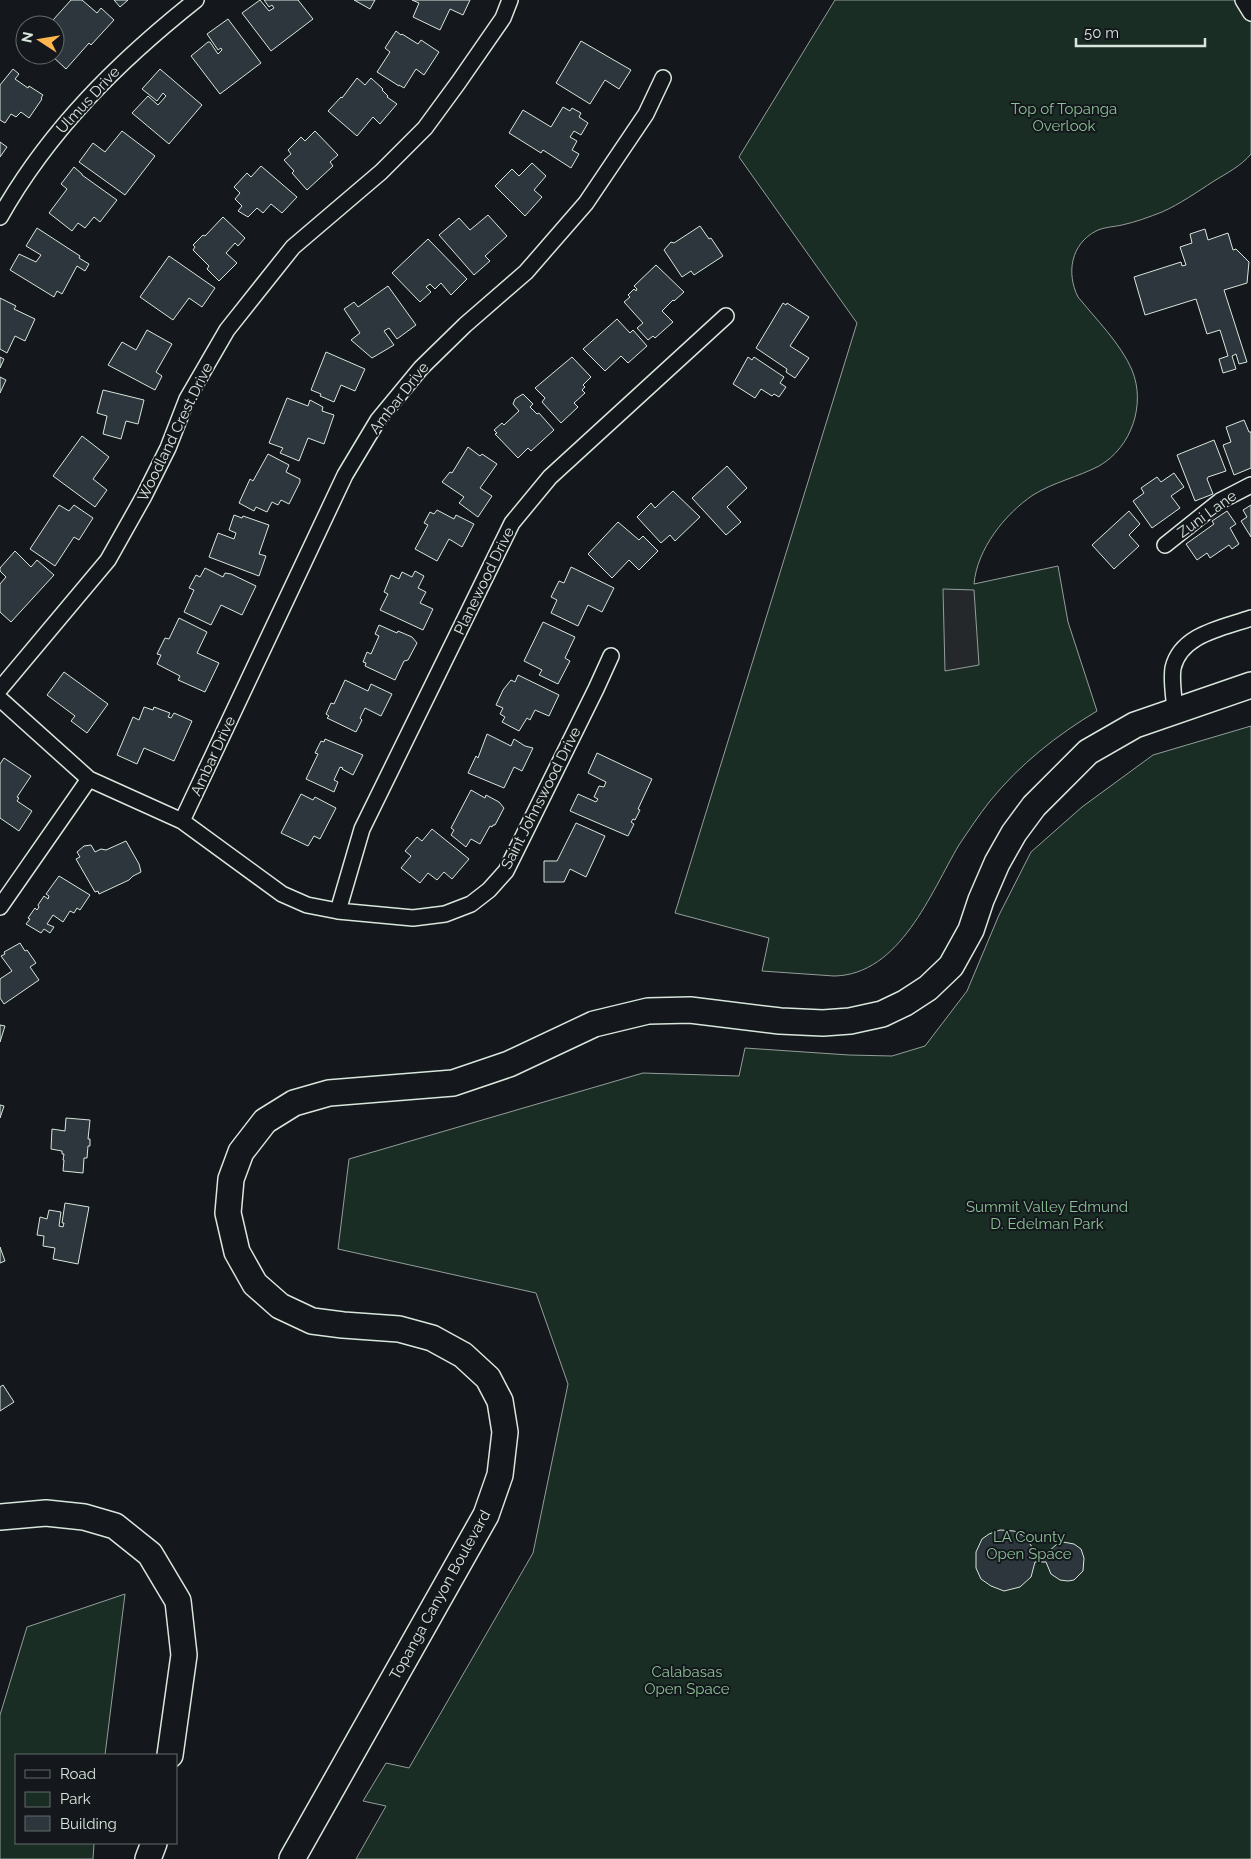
<svg xmlns="http://www.w3.org/2000/svg" width="1251" height="1859" viewBox="0 0 1251 1859" font-family="Raleway,sans-serif">
	<style>
		.green { fill: #1a2d24; stroke: #939e99 }
		.parking { fill: #24282b; stroke: #939e99 }
		.building { fill: #2c363c; stroke: #d8e6dc }
		.lines { fill: none; stroke-linecap: round; stroke-linejoin: round }
		.street-casing { stroke: #d8e6dc; stroke-width: 18 }
		.primary-casing { stroke: #d8e6dc; stroke-width: 28 }
		.street { stroke: #14181c; stroke-width: 15 }
		.primary { stroke: #14181c; stroke-width: 25 }
		.labels { text-anchor: middle; stroke-width: 4; stroke-linejoin: round; paint-order: stroke }
		.street-label { font-size: 15px; fill: #d8e6dc; stroke: #14181c }
		.park-label { font-size: 15px; fill: #8ac095; stroke: #14181c }
	</style>
	<rect width="100%" height="100%" fill="#14181c"/>
	<!-- green -->
	<path class="green" d="M835,0h410l6,10v144c-10,12 -24,19 -37,27 -17,11 -34,23 -52,31 -13,5 -26,10 -40,13 -9,2 -18,2 -26,6 -25,13 -30,42 -18,66 17,21 43,47 54,73 14,34 0,77 -33,96 -21,11 -45,16 -66,29 -28,19 -56,54 -59,89l84,-18 10,56 29,89c-40,24 -77,53 -107,90 -11,14 -21,29 -31,44 -28,47 -59,130 -125,131l-72,-5 7,-33 -94,-25 182,-590 -118,-166z
		M1251,726v1133h-895l30,-53 -23,-5 23,-38 23,5 124,-215 35,-169 -32,-91 -198,-44 11,-90 294,-86 96,3 6,-28 104,7 43,1 33,-10 42,-55 32,-76 32,-63 51,-45 71,-52z
		M125,1594l-20,161h-89v88h78l-1,16h-93v-144l27,-88z"/>
	<!-- parking -->
	<path class="parking" d="M943,589l31,1 5,75 -34,6z"/>
	<!-- building -->
	<path class="building" d="M71,0h11l15,13 4,-5 13,12 -23,25 -2,-2 -23,26 -15,-14h4v-23l5,-5 -7,-7z
		M114,0h14l-8,7z
		M260,0l9,11 5,-3 -2,-3 -3,2 -5,-7h34l15,19 -42,32 -29,-38z
		M354,0h21l-5,9z
		M412,0h58l-7,15 -13,-6 -10,21 -27,-13 6,-14z
		M228,19l33,44 -41,31 -29,-38 17,-14h2l8,12 4,-4 -1,-2 -3,2 -11,-16z
		M396,31l5,4 1,-1 16,10 3,-4 18,12 -15,23 -8,-6 -12,19 -5,-3v1l-22,-14 13,-20 -5,-4z
		M581,41l50,29 -12,19 -14,-9 -15,24 -34,-21z
		M13,69l6,5 -4,5 13,9 1,-2 14,9 -2,3 1,1 -13,19 -8,-6 -5,5 -5,-3 -6,9 -5,-3v-35z
		M160,69l42,36 -33,39 -37,-31 16,-17 10,9 8,-9 -3,-3 -6,8 -15,-12z
		M357,78l8,7 6,-7 12,11 -1,1 6,6 -1,1 10,7 -17,20 -7,-7 -16,19 -29,-25 13,-14 1,1z
		M563,107l7,4 2,-3 9,5 -2,4 9,6 -7,12 -7,-4 -4,6 7,4 -5,9 7,4 -8,14 -28,-18 -2,3 -32,-20 14,-23 28,17z
		M122,131l33,25 -30,39 -46,-33 14,-19 12,9z
		M315,131l23,24 -8,7 3,4 -26,24 -15,-17 2,-2 -10,-11 7,-6 -3,-4 13,-13 4,4z
		M0,142l7,5 -7,10z
		M532,163l14,13 -12,14 8,7 -17,19 -30,-30 17,-17 7,7z
		M261,166l36,31 -15,16 -11,-9 -8,9 -6,-5 -9,9 -10,-6 4,-5 -7,-7 5,-6 -6,-6 13,-14 4,4z
		M74,167l8,7v1l35,25 -17,22 -6,-5 -9,11 -7,-5 -6,8 -23,-18 18,-24 -6,-5z
		M488,215l19,21 -22,20 5,5 -16,14 -35,-40 20,-17 11,12z
		M223,217l22,21 -7,8 -3,-3 -9,10 11,10 -18,18 -12,-12 2,-3 -16,-16 2,-3 -2,-2 10,-10 2,1z
		M700,226l9,13 2,-1 12,18 -29,19 -3,-4 -9,6 -18,-27 7,-8 3,1z
		M37,228l43,28 -1,2 10,6 -4,7 -8,-5 -15,28 -5,-3 -3,6 -44,-27 9,-16 17,8 5,-7 -15,-9z
		M1205,229l3,11 20,-7 5,17 3,-1 13,13 -2,21 -23,7 23,72 -8,2 -3,-10 -4,2 4,13 -13,4 -4,-14 9,-3 -8,-26 -13,4 -11,-35 -51,16 -11,-38 47,-15 1,4 4,-1 -6,-18 12,-4 -2,-9z
		M428,239l39,40 -16,16 -10,-12 -6,6 -5,-5 -4,3 5,5 -11,10 -28,-29z
		M169,256l46,32 -13,19 -13,-9 -16,22 -33,-23z
		M656,265l28,27 -10,9 -1,-1 -11,11 11,11 -18,16 -2,-2 -5,4 -11,-12 6,-5 -19,-21 6,-5 -2,-2 6,-6 2,2 1,-2 -3,-3z
		M388,286l28,39 -19,14 -8,-11 -5,3 10,14 -22,13 -21,-18 9,-7 -16,-24 10,-7 4,5z
		M0,298l16,8 -2,3 21,10 -10,22 -10,-5 -8,17 -7,-4z
		M783,303l3,2 1,-2 22,14 -19,29 19,12 -14,20 -9,-6 1,-3 -31,-21z
		M617,319l13,14 3,-3 14,16 -19,17 -7,-7 -16,15 -22,-22z
		M147,330l25,14 -16,28 6,4 -7,14 -47,-25 14,-23 14,8z
		M326,352l39,17 -10,22 -14,-6 -7,17 -14,-6 1,-2 -10,-4z
		M0,357l4,2 -4,9z
		M572,357l19,20 -8,8 2,2 -3,3 3,3 -11,10 4,4 -17,16 -19,-21 3,-4 -10,-10z
		M748,357l4,3 2,-3 30,20 -4,6 6,4 -7,10 -5,-3 -2,2 -11,-7 -6,9 -22,-14z
		M0,377l6,3 -6,13z
		M103,390l41,10 -6,24 -12,-3 -5,18 -18,-5 4,-18 -10,-3z
		M523,394l10,10 -3,3 7,7 2,-1 15,17 -23,21 -3,-3 -10,10 -23,-24 2,-1 -3,-3 8,-7 2,2 15,-14 -6,-7 2,-5z
		M287,398l21,8 2,-6 13,7 -1,4 12,4 -10,29 -16,-6 -9,23 -19,-8 3,-5 -14,-5z
		M1244,420l5,12h2v36l-17,7 -11,-30 8,-3 -5,-15z
		M82,436l27,21 -16,22 14,11 -12,17 -42,-31z
		M1214,440l12,31 -18,6 -1,2 6,15 -18,7 -18,-46z
		M468,447l12,9 2,-2 15,10 -17,24 12,8 -14,21 -19,-14 5,-6 -22,-15 8,-10 2,1z
		M268,454l21,11 -3,7 14,7v3l-11,22 -8,-4 -3,5 -6,-3 -5,10 -11,-5 -2,4 -15,-8 11,-24 3,2z
		M727,466l20,22 -20,19 14,15 -15,13 -34,-37z
		M1174,473l10,14 -13,9 9,12 -28,20 -19,-27 11,-8 -3,-5 16,-11 4,5z
		M673,491l27,26 -25,24 -5,-6 -9,8 -24,-26 14,-14 4,5z
		M59,505l10,6 5,-6 19,13 -14,22 -5,-3 -19,29 -25,-17z
		M1251,505v32l-10,-16 6,-4 -4,-7z
		M437,510l17,9 2,-4 18,9 -12,23 -13,-8 -12,22 -22,-12 13,-24 -4,-2 6,-11 4,2z
		M1129,511l11,13 -11,11 10,11 -25,23 -22,-24z
		M1227,511l9,13 -6,4 9,16 -7,5 -3,-4 -19,13 -3,-5 -10,7 -11,-16 28,-20 -2,-3z
		M234,515l8,3 1,-2 26,9 -10,29 7,2 -7,20 -50,-19 9,-24 16,6 2,-6 -7,-3z
		M618,522l21,18 4,-4 15,15 -19,19 -10,-10 -17,18 -24,-24z
		M15,551l16,16 6,-7 17,15 -43,47 -11,-10v-28l6,-7 -6,-6v-3z
		M571,567l43,21 -12,24 -14,-7 -10,21 -27,-13 6,-13 -6,-3 8,-16 5,2z
		M205,568l18,9 2,-4 6,1 25,12 -14,29 -21,-10 -10,20 -27,-13 10,-22 -5,-2 7,-13 4,2z
		M415,571l9,5 -6,12 8,4 -6,11 13,6 -10,21 -43,-20 8,-16 -4,-2 7,-17 8,4 3,-7 10,5z
		M179,618l28,14 -10,21 22,10 -14,29 -27,-12 2,-4 -23,-12 4,-9 -4,-1 8,-16 4,1z
		M543,622l32,15 -10,21 5,3 -12,23 -19,-9 3,-5 -18,-9z
		M379,625l18,8 1,-2 14,6 5,6 -9,17 -4,1 -9,19 -30,-14 1,-3 -3,-1 4,-10 4,2 8,-18 -4,-2z
		M64,672l44,32 -21,29 -16,-12 4,-5 -28,-21z
		M518,675l41,20 -10,21 -14,-6 -5,10 -3,-2 -8,13 -17,-9 3,-5 -5,-3 3,-6 -7,-3 7,-15 8,-10 4,2z
		M345,680l23,11 3,-7 21,10 -11,22 -16,-8 -5,10 2,2 -6,12 -29,-14 2,-2 -3,-2 5,-11 3,1z
		M144,707l9,3 1,-3 16,6 -2,4 3,1 3,-5 18,8 -18,40 -30,-13 -7,16 -20,-9 16,-38 6,3z
		M487,734l24,12 3,-7 11,7 8,2 -11,23 -8,-4 -10,21 -36,-15 8,-17 2,2z
		M325,739l38,16 -10,20 -11,-6 1,-1 -3,-1 -6,13 4,2 -4,10 -28,-13 12,-25 -3,-1 6,-12 3,1z
		M597,753l55,26 -14,30 2,1 -5,10 -2,-1 -2,3 3,2 -6,12 -58,-25 8,-17 18,8 2,-3 -4,-2 5,-11 5,1 2,-5 -18,-9z
		M4,758l27,18 -14,21 2,1 -2,3 15,10 -13,20 -19,-13v-54z
		M471,790l14,8 1,-3 13,7 5,6 -9,17h-2l-1,2 -2,-1 -10,18 -9,-5 -5,8 -15,-12 3,-5 -3,-2z
		M301,794l12,6 2,-3 21,11 -16,31 -6,-3 -6,10 -27,-13z
		M576,823l29,13 -19,41 -16,-8 -6,13h-20v-21h13z
		M432,829l37,30 -17,20 -8,-7 -7,8 -9,-7 -8,10 -19,-15 10,-12 -6,-5 12,-14 5,4z
		M126,841l13,23 2,8 -8,4 -4,4 -30,14 -1,-3 -3,1 -19,-33 4,-2 -3,-5 7,-6 7,-1 4,7 6,-3 5,1z
		M59,876l31,19 -10,15 -3,-2 -3,5 -4,-2 -7,11 -10,-7 -6,9 7,3 -4,6 -6,-4 -3,4 -15,-9 4,-5 -2,-1 7,-10 2,2 2,-3 -1,-2 6,-9 4,3 1,-3 -3,-2z
		M20,943l5,8 2,-1 9,13 -6,4 9,13 -35,24 -4,-6v-19l12,-8 -11,-15 4,-2 -1,-2z
		M0,1025l5,1 -5,16z
		M0,1105l4,1 -4,12z
		M66,1118l24,2 -2,19h2v7h-2l-1,12h-3l-1,15 -20,-2 1,-11h-1l1,-6h-2v-3l-11,-2 1,-20 13,2z
		M65,1203l24,4 -11,57 -25,-5 2,-11 -12,-2 1,-10 -7,-1 3,-18 7,2 2,-9 12,2 -2,14 4,1 1,-4h-2z
		M0,1247l5,14 -5,2z
		M3,1385l11,17 -14,9v-24z
		M1000,1530l14,1 10,5 9,12 2,11h12l2,-8 8,-7 6,-2 11,2 7,5 3,9 -1,13 -9,9 -6,1 -8,-1 -9,-6 -5,-12h-11l-4,15 -11,10 -16,4 -13,-5 -10,-7 -5,-11v-16l6,-13 7,-5z"/>
	<g class="lines">
		<!-- street casing -->
		<g class="street-casing">
			<path id="street" d="M1243,0l8,13
				M0,217c49,-87 118,-155 196,-217
				M1165,545l55,-44 31,-16
				M0,689l108,-129 36,-64 24,-48 19,-49 40,-69 66,-83 88,-75 44,-44 33,-45 45,-65 7,-18
				M0,699l89,80 93,42 100,73 25,11 31,6 75,7 32,-4 26,-10 18,-14 17,-19 90,-182 15,-33
				M1175,710c-1,-13 -4,-29 -2,-42 8,-34 50,-40 78,-50
				M182,821l163,-346 33,-55 43,-52 44,-43 61,-53 60,-69 60,-89 17,-36
				M0,907l89,-128
				M338,911l24,-82 150,-306 38,-46 176,-161"/>
		</g>
		<!-- primary casing -->
		<g class="primary-casing">
			<path id="primary" d="M0,1517l46,-4 38,4 31,9 35,28 28,47 6,54 -14,100
				M148,1859l6,-16
				M292,1859l194,-344 14,-40 5,-43 -5,-31 -12,-23 -25,-23 -31,-17 -33,-9 -56,-4 -31,-4 -32,-15 -25,-22 -18,-32 -9,-39 3,-34 10,-27 24,-31 29,-18 35,-10 124,-10 56,-19 85,-40 54,-13 42,-1 90,11 43,2 27,-2 32,-7 23,-11 23,-15 23,-22 20,-36 10,-30 16,-37 17,-30 20,-27 54,-54 47,-27 116,-40"/>
		</g>
		<!-- street -->
		<use href="#street" class="street"/>
		<!-- primary -->
		<use href="#primary" class="primary"/>
	</g>
	<g class="labels">
		<!-- street labels -->
		<g class="street-label">
			<text transform="translate(88 100) rotate(-47)" y="5">Ulmus Drive</text>
			<text transform="translate(399 398) rotate(-52)" y="5">Ambar Drive</text>
			<text transform="translate(175 432) rotate(-64)" y="5">Woodland Crest Drive</text>
			<text transform="translate(1207 514) rotate(-36)" y="5">Zuni Lane</text>
			<text transform="translate(484 581) rotate(-64)" y="5">Planewood Drive</text>
			<text transform="translate(213 756) rotate(-65)" y="5">Ambar Drive</text>
			<text transform="translate(541 798) rotate(-63)" y="5">Saint Johnswood Drive</text>
			<text transform="translate(440 1595) rotate(-61)" y="5">Topanga Canyon Boulevard</text>
		</g>
		<!-- park labels -->
		<g class="park-label">
			<text x="1064" y="114">Top of Topanga<tspan x="1064" dy="17">Overlook</tspan></text>
			<text x="1047" y="1212">Summit Valley Edmund<tspan x="1047" dy="17">D. Edelman Park</tspan></text>
			<text x="1029" y="1542">LA County<tspan x="1029" dy="17">Open Space</tspan></text>
			<text x="687" y="1677">Calabasas<tspan x="687" dy="17">Open Space</tspan></text>
		</g>
	</g>
	<!-- legend -->
	<rect x="15" y="1754" width="162" height="90" fill="#14181c" stroke="#626a69"/>
	<rect x="25" y="1770" width="25" height="8" fill="#14181c" stroke="#626a69"/>
	<text x="60" y="1779" font-size="15" fill="#d8e6dc">Road</text>
	<rect x="25" y="1792" width="25" height="15" fill="#1a2d24" stroke="#626a69"/>
	<text x="60" y="1804" font-size="15" fill="#d8e6dc">Park</text>
	<rect x="25" y="1816" width="25" height="15" fill="#2c363c" stroke="#626a69"/>
	<text x="60" y="1829" font-size="15" fill="#d8e6dc">Building</text>
	<!-- north arrow -->
	<g transform="translate(40 40) rotate(282)"><circle r="24" fill="#14181c" stroke="#626a69"/>
	<path d="M0-4L9 19L0 12L-9 19Z" fill="#ffb74d"/>
	<text y="-8" font-size="14" font-weight="bold" text-anchor="middle" fill="#d8e6dc">N</text>
	</g>
	<!-- scale -->
	<path d="M1076 38v8h129v-8" fill="none" stroke="#d8e6dc" stroke-width="2.5"/>
	<text x="1084" y="38" font-size="15" fill="#d8e6dc" stroke="#14181c" stroke-width="4" paint-order="stroke">50 m</text>
</svg>
